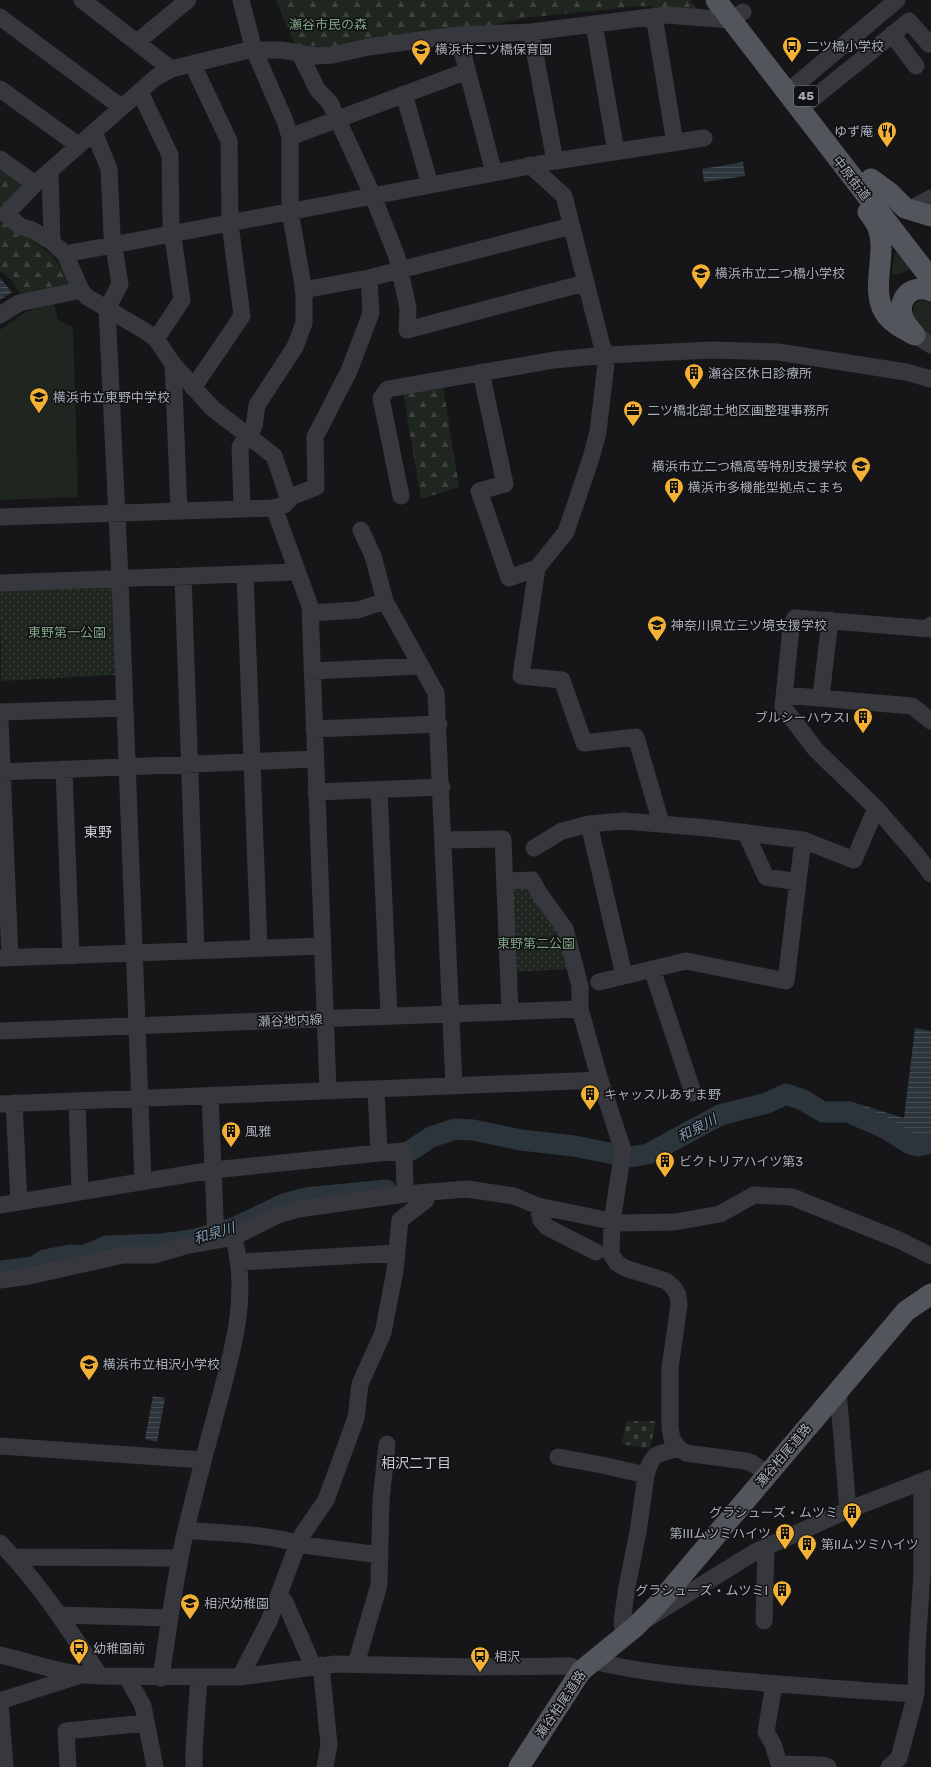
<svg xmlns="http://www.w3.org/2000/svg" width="931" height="1767" viewBox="0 0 931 1767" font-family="Rubik,'Noto Sans JP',sans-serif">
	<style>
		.green { fill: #1e261f }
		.forest { fill: url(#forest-firs) }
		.cemetery { fill: url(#cemetery-stones) }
		.park { fill: url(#park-dots) }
		.water { fill: url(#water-rules) }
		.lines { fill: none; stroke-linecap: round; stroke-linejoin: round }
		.river { stroke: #2c353c; stroke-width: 21 }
		.minor { stroke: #37383d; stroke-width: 17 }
		.major { stroke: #53555c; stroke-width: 21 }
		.labels { text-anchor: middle; stroke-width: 3; stroke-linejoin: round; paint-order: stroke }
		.shield { fill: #111113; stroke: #7b7e86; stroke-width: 1 }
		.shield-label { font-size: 12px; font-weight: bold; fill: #a8adb8 }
		.park-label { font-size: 13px; fill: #7fa381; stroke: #111113 }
		.poi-label { font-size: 13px; fill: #a8adb8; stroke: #111113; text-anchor: start }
		.street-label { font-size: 13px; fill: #a8adb8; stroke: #111113 }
		.neighbourhood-label { font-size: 14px; fill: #c9ccd4; stroke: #111113 }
		.water-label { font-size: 14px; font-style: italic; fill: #7f9bb3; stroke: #111113 }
	</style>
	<defs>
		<pattern id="forest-firs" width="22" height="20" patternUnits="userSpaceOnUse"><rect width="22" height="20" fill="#1e261f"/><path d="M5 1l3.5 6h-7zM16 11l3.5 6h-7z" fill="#3c433d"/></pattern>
		<pattern id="cemetery-stones" width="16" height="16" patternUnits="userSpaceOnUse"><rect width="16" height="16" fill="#1e261f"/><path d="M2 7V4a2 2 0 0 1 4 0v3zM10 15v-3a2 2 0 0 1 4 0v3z" fill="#3c433d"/></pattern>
		<pattern id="park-dots" width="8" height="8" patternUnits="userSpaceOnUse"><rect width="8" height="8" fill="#1e261f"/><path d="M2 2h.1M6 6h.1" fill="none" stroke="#3c433d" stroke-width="1.8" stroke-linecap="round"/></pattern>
		<pattern id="water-rules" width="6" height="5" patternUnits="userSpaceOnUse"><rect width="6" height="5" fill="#2c353c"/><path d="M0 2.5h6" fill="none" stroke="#485056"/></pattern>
	</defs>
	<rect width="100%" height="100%" fill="#161618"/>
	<!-- green -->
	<path class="green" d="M896,253h2l11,14 -1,4 -13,4 -3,-2 2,-17z
		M921,300l10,3v32c-12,-8 -20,-14 -17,-30z
		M54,303l4,17 15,7 5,170 -78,3v-170l25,-18z"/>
	<!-- forest -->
	<path class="forest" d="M276,0h414l8,10 -57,-4 -117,12 -43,10 -155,20 -32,-5z
		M0,166l24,17 -24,27z
		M0,218l51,36 21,28 -2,5 -48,8 -10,-14 -12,-10z
		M443,386l16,101 -38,12 -18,-106z"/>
	<!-- cemetery -->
	<path class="cemetery" d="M626,1421h30l-6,28 -28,-5z"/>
	<!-- park -->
	<path class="park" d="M113,584l4,91 -116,6 -1,-92z
		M530,886l28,44 12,39 -58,3 -4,-85z"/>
	<!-- water -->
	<path class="water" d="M743,162l2,14 -41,6 -2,-13z
		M0,278l12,14 -12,8z
		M915,1028l16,3v111h-2l-18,1 -26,-15 -37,-16 1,-11 55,17z
		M153,1396l12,2 -8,44 -12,-3z"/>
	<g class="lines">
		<!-- river -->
		<path class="river" d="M410,1151l21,-14 24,-8 18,1 48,10 53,6 55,11 19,-3 72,-39 47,-12 19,-9 17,6 20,12h25l37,16 25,16 8,2 13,-3
			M0,1271l34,-4 10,-7 26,-5 13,1 24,-10 55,-2 30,-4 44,-13 48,-23 22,-6 80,-8"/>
		<!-- minor -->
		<path class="minor" d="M82,0l89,69 78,-19h32l36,6 16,-1 35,-8 90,-12 73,-3 135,-17 65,5 12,-8
			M241,0l13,50 31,71 5,16v74l14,80v32l-9,24 -38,58 -3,21 -14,21 2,61
			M654,16l21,127
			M0,17l121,90
			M594,24l22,128
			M531,32l24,129
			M892,34l24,32
			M458,35l36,138
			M137,42l51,-42
			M299,52l18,37 13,14 43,93 24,61 11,51 -1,22 178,-47
			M171,69l-16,9 -120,106 -29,30 14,12 12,4 20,12 13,12 16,36 6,7 58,34 11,8 17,25 39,44 62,48 15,44 -5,5 -10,3
			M797,84l100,-84
			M0,89l78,56
			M140,92l30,63 1,69 11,76 -26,39
			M404,94l26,91
			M810,101l99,-80 20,23 2,-1
			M94,132l15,37 3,66 8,49 -13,25 13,270 23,603
			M290,137l177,-66
			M0,159l35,25
			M530,165l34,31 38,150 5,9 -9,77 -7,26 -25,74 -29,36 -16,108 41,4 22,63 52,-6 25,86
			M50,171l2,71
			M909,210l22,-12
			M65,254l429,-81 61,-12 149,-23
			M303,290l66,-12 202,-52
			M0,315l19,-12 62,-13
			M915,335l16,10
			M173,364l6,147
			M481,372l24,112 -26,7 30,87 28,-10
			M193,388l49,-72 -12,-92 -1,-83 -36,-76
			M401,496l-20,-98 7,-9 166,-29 53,-5 105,-5 66,2 128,20 25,7
			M289,500l4,-4 23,-9 -1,-50 34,-66 22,-58 -2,-35
			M0,517l274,-9 36,98 18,485
			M361,530l12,26 12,45
			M245,574l14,374
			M183,576l13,375
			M0,583l296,-11
			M310,613l48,-3 27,-9 51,92 18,393
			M931,625v4l-136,-11 -4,9 -8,80 33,43 60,58 40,46 15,20
			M312,671l108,-5
			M784,695l128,11 19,15
			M821,697l9,-77
			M0,712l125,-4
			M0,720l10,238
			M314,729l125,-5
			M64,769l7,187
			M0,772l315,-13
			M379,790l10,226
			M316,792l126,-5
			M589,824l35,151
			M745,832l21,45 32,5
			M444,840l59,-1 7,173
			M534,848l28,-17 27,-7 35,-3 84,7 95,12 51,20 22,-52
			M505,881l27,-1 7,13 26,36 15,57v23l20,71 23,70 -11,72 -1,32 6,9 8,5 41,13 7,6 5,8 1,10 -9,63v60l2,11 6,9 8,5 59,8 7,2 15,11
			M0,958l322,-12
			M652,969l41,124
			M599,982l87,-21 100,20 17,-141
			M0,1031l580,-22
			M376,1089l3,64 25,-2 1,43
			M210,1095l6,145
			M77,1101l3,91
			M14,1103l5,99
			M0,1104l600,-24
			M0,1205l213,-35 166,-17
			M538,1206l3,14 6,7 49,25
			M240,1262l156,-9
			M0,1280l29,-4 94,-21h31l31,-9 49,-9 44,-22 20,-6 107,-15 62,-5 47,7 24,10 82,17 55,-1 45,-8 34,-19 38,2 107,43 32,16
			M838,1390l10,120
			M0,1446l203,14
			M558,1457l44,8 44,10
			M186,1530c38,4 80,3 117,15l77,10
			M0,1543c39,39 69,87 100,133
			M14,1557l166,1
			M279,1595l6,7 28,64
			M59,1615l110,3
			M650,1617l105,-65 93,-42 83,-32
			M764,1621l2,-74
			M624,1636l-2,-15 5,-34 11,-55 8,-57 4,-12 6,-8 22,-7
			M0,1655c34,8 65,20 100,21l140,1 96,-13 136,3 98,-1 11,5
			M593,1661c58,14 113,17 172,22 50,4 101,8 151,11
			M356,1664l23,-79 2,-85 6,-56
			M321,1665l8,80 -4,22
			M127,1677l16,29 12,61
			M240,1677l29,-56 31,-83 26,-38 30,-82 4,-34 23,-51 12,-62 5,-51 26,-20 1,-8
			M161,1678c7,-50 14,-100 25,-149 10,-41 20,-80 31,-120 16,-60 32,-110 17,-172
			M774,1684l-8,48 7,12 6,20 42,1 7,2
			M0,1701l78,-25
			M0,1701l5,66
			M68,1767l-2,-36 80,-8
			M194,1767v-18l5,-71
			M889,1767l10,-9 17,-64 1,-46 5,-74v-92"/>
		<!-- major -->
		<path class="major" d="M716,0l215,279
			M871,179l19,14 15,15 26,8
			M868,212c4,5 8,10 10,16 10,27 -10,64 9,88 7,9 19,14 28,19
			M915,335c-4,-5 -9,-10 -11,-15 -9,-20 7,-37 27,-29
			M519,1767l62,-96 54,-44 22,-22 249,-294 25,-17"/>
	</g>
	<!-- icons -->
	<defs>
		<g id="bus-pin" transform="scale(1)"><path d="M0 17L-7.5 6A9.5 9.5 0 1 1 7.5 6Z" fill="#f2b134" stroke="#111113"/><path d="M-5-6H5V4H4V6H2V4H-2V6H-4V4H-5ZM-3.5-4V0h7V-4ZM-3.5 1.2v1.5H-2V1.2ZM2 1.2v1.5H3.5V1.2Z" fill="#111"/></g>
		<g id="school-pin" transform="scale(1)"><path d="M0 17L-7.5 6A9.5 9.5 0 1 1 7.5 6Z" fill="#f2b134" stroke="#111113"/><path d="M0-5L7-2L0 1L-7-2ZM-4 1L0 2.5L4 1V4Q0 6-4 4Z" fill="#111"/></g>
		<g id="restaurant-pin" transform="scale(1)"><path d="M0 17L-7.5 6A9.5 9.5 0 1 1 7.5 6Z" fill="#f2b134" stroke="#111113"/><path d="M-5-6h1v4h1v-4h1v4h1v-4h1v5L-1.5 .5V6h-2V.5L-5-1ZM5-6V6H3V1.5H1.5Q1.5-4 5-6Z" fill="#111"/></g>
		<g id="building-pin" transform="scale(1)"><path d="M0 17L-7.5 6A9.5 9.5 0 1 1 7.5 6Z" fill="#f2b134" stroke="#111113"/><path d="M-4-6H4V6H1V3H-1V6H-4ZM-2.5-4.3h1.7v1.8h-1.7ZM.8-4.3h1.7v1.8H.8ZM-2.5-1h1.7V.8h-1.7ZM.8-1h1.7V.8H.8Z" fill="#111"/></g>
		<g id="office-pin" transform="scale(1)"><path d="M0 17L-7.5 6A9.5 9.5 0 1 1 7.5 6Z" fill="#f2b134" stroke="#111113"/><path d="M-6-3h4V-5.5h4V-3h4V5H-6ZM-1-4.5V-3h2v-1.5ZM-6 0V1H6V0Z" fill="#111"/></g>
	</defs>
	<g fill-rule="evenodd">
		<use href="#bus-pin" x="792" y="46"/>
		<use href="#school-pin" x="421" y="49"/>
		<use href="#restaurant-pin" x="887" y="131"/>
		<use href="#school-pin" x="701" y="273"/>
		<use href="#building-pin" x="694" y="373"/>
		<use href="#school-pin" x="39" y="397"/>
		<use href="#office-pin" x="633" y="410"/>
		<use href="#school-pin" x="861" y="466"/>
		<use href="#building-pin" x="674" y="487"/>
		<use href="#school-pin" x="657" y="625"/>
		<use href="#building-pin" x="863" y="717"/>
		<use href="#building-pin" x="590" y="1094"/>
		<use href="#building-pin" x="231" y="1131"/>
		<use href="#building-pin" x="665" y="1161"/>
		<use href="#school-pin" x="89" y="1364"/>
		<use href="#building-pin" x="852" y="1512"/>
		<use href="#building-pin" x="785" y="1533"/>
		<use href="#building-pin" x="807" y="1544"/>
		<use href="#building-pin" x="782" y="1590"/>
		<use href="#school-pin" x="190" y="1603"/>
		<use href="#bus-pin" x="79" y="1648"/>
		<use href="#bus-pin" x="480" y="1656"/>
	</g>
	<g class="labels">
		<!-- shield labels -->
		<rect class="shield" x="794" y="86" width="24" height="20" rx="3"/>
		<g class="shield-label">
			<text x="806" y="100">45</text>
		</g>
		<!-- park labels -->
		<g class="park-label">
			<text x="328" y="29">瀬谷市民の森</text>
			<text x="67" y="637">東野第一公園</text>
			<text x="536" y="948">東野第二公園</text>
		</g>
		<!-- poi labels -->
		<g class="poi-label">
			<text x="806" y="51">二ツ橋小学校</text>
			<text x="435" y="54">横浜市二ツ橋保育園</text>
			<text x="873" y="136" text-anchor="end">ゆず庵</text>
			<text x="715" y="278">横浜市立二つ橋小学校</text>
			<text x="708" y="378">瀬谷区休日診療所</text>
			<text x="53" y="402">横浜市立東野中学校</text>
			<text x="647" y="415">二ツ橋北部土地区画整理事務所</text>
			<text x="847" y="471" text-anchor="end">横浜市立二つ橋高等特別支援学校</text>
			<text x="688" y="492">横浜市多機能型拠点こまち</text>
			<text x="671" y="630">神奈川県立三ツ境支援学校</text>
			<text x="849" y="722" text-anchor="end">ブルシーハウスI</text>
			<text x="604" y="1099">キャッスルあずま野</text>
			<text x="245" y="1136">風雅</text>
			<text x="679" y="1166">ビクトリアハイツ第3</text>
			<text x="103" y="1369">横浜市立相沢小学校</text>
			<text x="838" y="1517" text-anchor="end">グラシューズ・ムツミ</text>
			<text x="771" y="1538" text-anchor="end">第IIIムツミハイツ</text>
			<text x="821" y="1549">第IIムツミハイツ</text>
			<text x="768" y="1595" text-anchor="end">グラシューズ・ムツミI</text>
			<text x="204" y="1608">相沢幼稚園</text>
			<text x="93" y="1653">幼稚園前</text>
			<text x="494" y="1661">相沢</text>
		</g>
		<!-- street labels -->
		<g class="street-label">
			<text transform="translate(852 178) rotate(52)" y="5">中原街道</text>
			<text transform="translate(290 1020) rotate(-2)" y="5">瀬谷地内線</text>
			<text transform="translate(783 1455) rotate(-50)" y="5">瀬谷柏尾道路</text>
			<text transform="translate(560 1704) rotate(-56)" y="5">瀬谷柏尾道路</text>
		</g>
		<!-- neighbourhood labels -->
		<g class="neighbourhood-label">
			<text x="98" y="837">東野</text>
			<text x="416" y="1468">相沢二丁目</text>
		</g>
		<!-- water labels -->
		<g class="water-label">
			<text transform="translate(697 1128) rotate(-28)" y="5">和泉川</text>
			<text transform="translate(214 1233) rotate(-17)" y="5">和泉川</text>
		</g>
	</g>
</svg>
